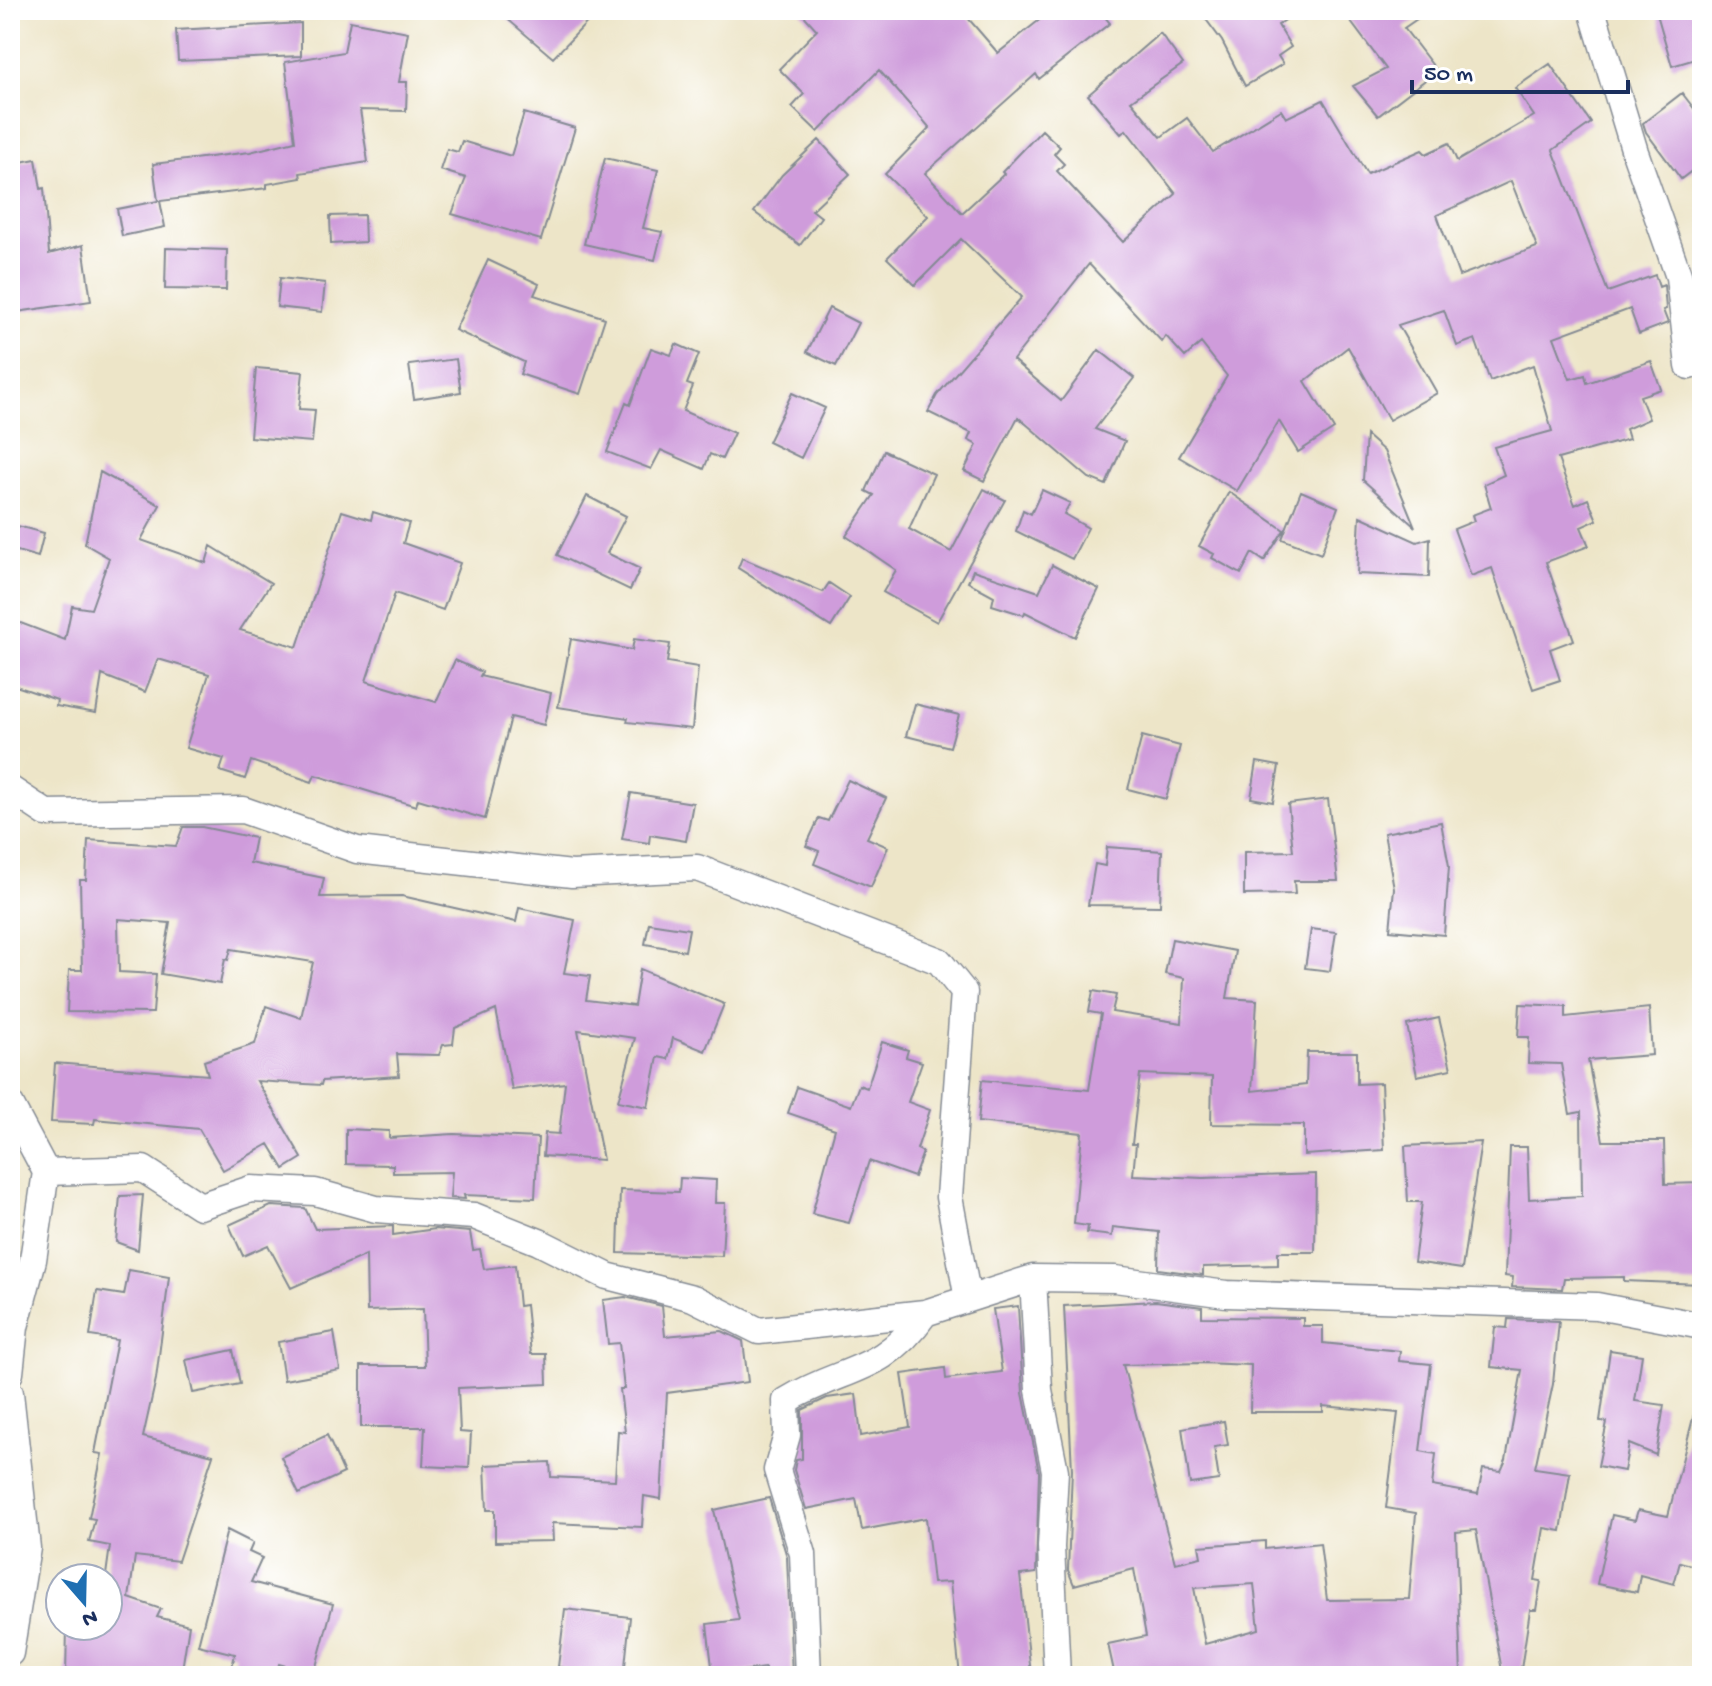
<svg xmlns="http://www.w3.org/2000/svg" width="1712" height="1686" viewBox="0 0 1712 1686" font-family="'Gochi Hand',sans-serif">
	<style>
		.building { fill: #cf9cdb; fill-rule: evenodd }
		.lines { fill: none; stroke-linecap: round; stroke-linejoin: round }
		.street-casing { stroke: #848a93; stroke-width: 29 }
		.street { stroke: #fff; stroke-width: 26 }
	</style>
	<rect width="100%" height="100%" fill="#fff"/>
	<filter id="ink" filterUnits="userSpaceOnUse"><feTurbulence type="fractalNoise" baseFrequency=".0125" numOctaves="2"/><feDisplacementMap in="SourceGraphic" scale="16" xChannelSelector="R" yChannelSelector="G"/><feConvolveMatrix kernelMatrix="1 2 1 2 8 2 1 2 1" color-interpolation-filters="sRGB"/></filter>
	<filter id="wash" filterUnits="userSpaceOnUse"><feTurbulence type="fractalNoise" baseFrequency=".006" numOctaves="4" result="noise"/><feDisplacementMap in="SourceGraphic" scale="32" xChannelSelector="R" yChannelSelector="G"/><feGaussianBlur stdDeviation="1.8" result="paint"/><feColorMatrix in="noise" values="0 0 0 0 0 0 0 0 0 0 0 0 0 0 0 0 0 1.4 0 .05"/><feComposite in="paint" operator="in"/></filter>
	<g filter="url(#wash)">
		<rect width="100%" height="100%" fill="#ede5c8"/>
		<g id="blocks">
			<!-- building -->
			<path class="building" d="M497,10h102l-46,48z
				M799,10h162l37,43 54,-43h47l11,13 -71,56 -3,-5 -111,99 37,40 42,-39 -2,-2 40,-42 18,17 -6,7 10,10 -7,7 66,71 53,-48 -50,-64 -5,4 -33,-39 72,-62 23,31 -52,37 30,36 26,-19 26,34 68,-42 5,8 37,-18 44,74 55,-24 4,4 23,-11 8,18 77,-45 -19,-28 35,-24 41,59 -38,27 55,142 47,-17 4,12 5,-2 2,24 -3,1 5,13 -29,11 -9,-25 -76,28 16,42 15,-4 2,8 64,-22 10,28 -21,7 9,23 -23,10 3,10 -71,20 17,46 13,-6 9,21 -16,7 8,19 -43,16 28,78 -24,9 10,31 -27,9 -41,-121 -21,8 -17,-47 20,-8 -2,-6 19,-7 -7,-24 20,-9 -10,-28 58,-16 -19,-66 -43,16 -15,-42 -18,7 -13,-36 -46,15 39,68 -48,27 -41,-73 -43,34 29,48 -36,23 -19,-31 -42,70 -58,-34 48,-81 -26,-33 -16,14 -19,-21 -4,6 -73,-78 -76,96 48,41 38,-51 35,28 -39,51 30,12 -19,44 -17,-7 -71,-61 -34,64 -20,-10 13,-26 -9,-5 3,-7 -43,-21 9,-17 85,-98 -61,-58 -46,46 -28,-27 41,-42 -43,-42 45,-46 -51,-58 -61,62 -26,-25 12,-13 -25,-25 38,-39zM1511,181l26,66 -78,29 -22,-61z
				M1199,10h101l-22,15 13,22 -13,9 5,8 -38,22 -23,-45z
				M1342,10h88l-26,18 33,43 -59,45 -25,-30 33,-17z
				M1669,10h33v47l-30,9 -15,-52z
				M350,21l58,11 -9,50h8l-1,29 -46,-1 8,52 -68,11 1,5 -34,6v4l-107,13 5,26 -43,9 -5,-27 41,-8 -5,-37 97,-12 45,-11 -10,-79 59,-10z
				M301,23v33l-123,5 -2,-31z
				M1682,93l20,26v44l-21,16 -35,-47 -3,-9z
				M524,113l51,15 -34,112 -89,-26 14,-36 -26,-8 7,-21 11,3 4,-11 49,15z
				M819,140l31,34 -38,36 9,7 -21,28 -46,-33 28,-37z
				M605,158l53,12 -15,58 19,4 -7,28 -71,-16z
				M36,159l5,30 3,-1 5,66 34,-9 8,56 -81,12v-149z
				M364,215l1,27 -34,2 -1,-28z
				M166,248l61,2 -1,40 -61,-1z
				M488,260l51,24 -5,11 71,23 -25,76 -60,-20 4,-12 -69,-32z
				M280,278l45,5 -3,29 -45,-5z
				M829,308l29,15 -22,43 -29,-14z
				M676,344l23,10 -12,30 6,2 -10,25 51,22 -12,26 -12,-5 -6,15 -43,-19 -10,19 -44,-17 19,-49 4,2 21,-57 20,7z
				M456,359l5,33 -47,7 -5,-34z
				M256,368l47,4 -4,37 16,1 -3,32 -62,-5z
				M792,393l33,15 -24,50 -33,-16z
				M1366,435l18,16 31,76 -52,-47z
				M884,451l50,23 -25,55 42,23 33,-63 21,11 -68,122 -54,-30 13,-22 -50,-34 28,-41 -8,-4z
				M100,472l60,33 -19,35 65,23 5,-17 60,37 -31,47 57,17 45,-136 29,9 2,-8 36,11 -6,20 57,20 -17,47 -48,-17 -29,88 70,21 19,-42 27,12 -2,4 71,17 -7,32 -33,-8 -26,102 -67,-20 -2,7 -101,-31 -3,7 -61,-21 -6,18 -25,-8 4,-12 -38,-11 23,-74 -51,-15 -13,33 -43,-17 -6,38 -40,-7 1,-6 -47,-16v-65l55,21 7,-34 19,3 18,-51 -24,-14z
				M1042,490l28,13 -6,11 24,14 -16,31 -56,-28 7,-21 8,4z
				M1301,491l37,16 -17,47 -39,-15z
				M1229,492l55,38 -20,31 -12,-8 -11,21 -29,-16 2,-4 -15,-8z
				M587,496l39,20 -19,37 33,16 -10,21 -73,-35z
				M1360,516l57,26 13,-4 -1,39 -72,-3z
				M10,524l34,9 -6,24 -28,-8z
				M742,558l81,34 6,-9 21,14 -19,30 -93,-59z
				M1052,565l47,24 -24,48 -50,-25 -1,3 -32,-10 2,-9 -26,-14 5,-12 66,22z
				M571,639l61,11 2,-11 36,5 -3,18 31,5 -6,62 -65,-7 1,-4 -70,-11z
				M915,704l44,11 -9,32 -44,-11z
				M1142,736l38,10 -14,53 -38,-10z
				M1257,762l22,4 -6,36 -22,-4z
				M848,780l38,18 -19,40 21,9 -17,40 -57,-23 5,-13 -13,-5 13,-28 9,3z
				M631,793l62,10 -7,38 -36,-6 -1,8 -27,-4z
				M1328,799l10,82h-44l1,13 -51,1v-43l49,-1 -5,-47z
				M1441,822l8,44 -5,69 -54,-5 4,-42 -10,-55z
				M183,827h19l53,11 -5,25 74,15 -4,19 82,-1 114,26 3,-14 56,12 -11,53 26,3 -4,24 48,6 6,-37 84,35 -19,47 -32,-13 -5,21 -10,-2 -10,50 -30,-6 17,-63 -57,-8 25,130 -60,-4 2,-23 14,1 6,-51 -53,7 -16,-80 -41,18 -2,16 -10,1 -4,10 -42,-1 2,22 -77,5 -1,4 -64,-4 45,77 -18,11 -15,-25 -46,26 -24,-41 -104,-10 -1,5 -43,-2 4,-59 153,12 -4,-14 51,-17 11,-38 35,12 12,-56 -82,-13 -3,11 -3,-1 -5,25 -59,-10 9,-51 -52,-4 1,53 37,2 -3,39 -86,-1 2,-42h13l-2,-90h6l2,-40 88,6z
				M1107,847l55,4 -2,55 -72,-1 7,-41 10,2z
				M649,923l40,6 -4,22 -40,-7z
				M1311,929l25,3 -6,39 -25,-3z
				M1172,939l63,12 -8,47 30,2 -5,91 54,-6 1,-33h50v32l24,-1 3,67 -80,5v-30l-93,-1 1,-47 -72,-3 -8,70h4l-3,31 70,3 113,-4 -1,78h-37v13l-75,2v8l-45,-6 1,-37 -46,-5 -1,9 -25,-3 1,-7 -14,-2 8,-91 -104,-11 4,-42 107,10 12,-76 -12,-2 4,-21 23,4 -4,17 70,11 2,-45 -19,-4z
				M1520,1004l46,2v11l83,-9 3,47 -64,5 15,81h61l1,43 37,-1v101l-78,-3v-4l-60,1 -2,11 -50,-2 1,-10 -8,-1 5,-129h17l2,52 53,-3 -1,-84 -11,2 -9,-50 -33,-1 1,-26h-11z
				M1439,1018l12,51 -34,7 -10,-51z
				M882,1042l26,8 -2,7 16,5 -14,40 22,8 -13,39 6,3 -9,25 -45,-16 -20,62 -37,-9 23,-85 -47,-16 9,-26 54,19 8,-21 8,3z
				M346,1129l43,2v7l65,-4 84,4 -3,60 -71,-3 1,4 -15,-1 2,-26 -59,1v-8l-47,-1z
				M1481,1142l-19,127 -48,-7 8,-60h-14l-3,-56z
				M680,1178l36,2 -1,23h10l-3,53 -104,-3 2,-63 59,2z
				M143,1195l-5,55 -22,-8 4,-46z
				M271,1206l34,2 10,21 78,-3v9l42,-6 35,3 3,18 7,-1 4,20 31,-4 4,41 7,-1 5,49h15l1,30 -89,4 2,44 11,1 -2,35 -46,-2 2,-39h-64v-61h64l-2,-57 -56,2 -1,-56 -75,33 -23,-43 -25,11 -14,-31z
				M129,1270l40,7 -13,102 -13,58 70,18 -35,106 -43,-5 -6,42 32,11 -4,8 32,8 -8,51h-115l1,-50h41l-2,-51 4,-29 -21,-4 6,-23 -6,-1 13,-64 -7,-1 22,-113 -27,-4 7,-45 27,4z
				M625,1297l37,9 3,30 57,-5 21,10 5,41 -81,11 -6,106 -17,-3 -2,31 -90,-4 1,18 -58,1v-32h-8l-2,-45 65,-3 1,15 64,3 3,-49 7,1 -5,-43h4l-5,-46 -11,1 -5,-44z
				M1156,1301l46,6v10l101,1v8h20v17l77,8 -1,10 32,3 -11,87 16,3 -4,32 46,8 5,-25 18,2 5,-11 16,-90 -31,-3 4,-40 12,1 1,-9 51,2 -6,63 -18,84 35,5 -9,58 -17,-3 -9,52 6,1 -5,29h-6l-10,66h-17l-27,-146 -20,2 5,144h-346l-7,-32 38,-8 -12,-67 -60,16 -6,-15 4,-100 -8,-164zM1202,1363l49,2 -1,47h73v-6l75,7 -12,95 30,5 -7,86 -82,1 -7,-57 -55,6v-8l-66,5 2,11 -26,6 -52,-198zM1254,1584l5,45 -54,15 -11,-56z
				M1018,1306l5,87 16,79 -3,101 -16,2 11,99 -71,2 -10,-94 -17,1 -7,-65 -64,12 -6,-31 -50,10 -12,-39 2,-10 6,-1v-49l25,-12 29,-4 5,42 49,-9 -8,-53 43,-6 1,11 56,-7 -9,-63z
				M334,1332l6,38 -56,10 -6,-38z
				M233,1350l7,34 -47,9 -7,-33z
				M1610,1350l32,5 -7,46 29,4 -8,50 -27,-11 -5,27 -26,-5 9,-44 -7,-1z
				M1694,1414l8,1v153l-22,-6 -6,22 -34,-9 -3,17 -40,-8 15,-69 23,5 3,-10 30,6z
				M1224,1421l4,24 -14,2 5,33 -29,4 -8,-56z
				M327,1435l17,38 -45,21 -18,-37z
				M769,1498l18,59 5,119h-27v-8l-52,7 -6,-51 32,-4 -25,-110z
				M227,1530l26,13 -4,9 13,6 -11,24 82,22 -19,70 -35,-10 -3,12h-46l5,-22 -37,-9z
				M565,1609l65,8 -6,59h-60l1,-8 -7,-1z"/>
		</g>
	</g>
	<g filter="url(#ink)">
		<use href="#blocks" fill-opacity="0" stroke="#848a93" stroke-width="2"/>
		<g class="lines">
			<!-- street casing -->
			<g class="street-casing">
				<path id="street" d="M1592,10l43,142 44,125 10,89
					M10,789l36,24 197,-3 114,40 215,24 125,-6 242,93 25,31 -15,205 19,102
					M10,1104l36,68 97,-3 57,37 51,-17 64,3 61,17 98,7 65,26 68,34 86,22 66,33 166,-18 108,-35 82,1 111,15 371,12 105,20
					M1033,1278l6,112 16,81 -4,76 6,129
					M10,1373l5,-46 18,-67 13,-88
					M10,1393l17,155 -17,105
					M808,1676l-5,-122 -26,-84 10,-35 -1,-34c56,-35 95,-25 139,-88"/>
			</g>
			<!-- street -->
			<use href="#street" class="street"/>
		</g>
	</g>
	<!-- margin -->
	<rect width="1712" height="1686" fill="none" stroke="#fff" stroke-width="40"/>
	<!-- north arrow -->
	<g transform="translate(84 1602) rotate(160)"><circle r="38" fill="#ffffff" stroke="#a4acbf" stroke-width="2"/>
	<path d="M0-6L14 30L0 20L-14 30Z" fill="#1f6fb2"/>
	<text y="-12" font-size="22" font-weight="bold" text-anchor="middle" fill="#1b2f5e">N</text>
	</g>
	<!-- scale -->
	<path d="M1412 80v12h216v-12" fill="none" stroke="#1b2f5e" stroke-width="4"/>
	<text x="1424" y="80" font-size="24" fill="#1b2f5e" stroke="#ffffff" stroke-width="6" paint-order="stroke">50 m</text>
</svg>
